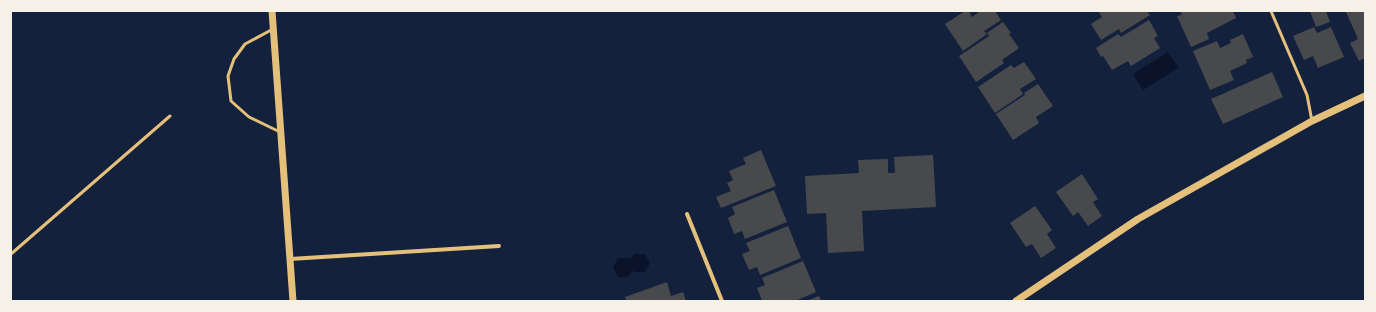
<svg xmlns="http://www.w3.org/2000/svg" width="1376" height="312" viewBox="0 0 1376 312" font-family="Ubuntu,sans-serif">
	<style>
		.water { fill: #0b132b }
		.building { fill: #48494c }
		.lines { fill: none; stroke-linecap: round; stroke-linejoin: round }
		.service { stroke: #e5c07b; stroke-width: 3 }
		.minor { stroke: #e5c07b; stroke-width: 4 }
		.tertiary { stroke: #e5c07b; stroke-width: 7 }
	</style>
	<rect width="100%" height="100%" fill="#14213d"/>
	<!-- water -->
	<path class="water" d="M1168,52l11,16 -36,22 -10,-16z
		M634,254h11l5,9 -5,9h-11l-1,-2 -5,7h-10l-5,-10 5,-9h11l1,2z"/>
	<!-- building -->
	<path class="building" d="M965,11h4l3,6 8,-6h15l6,9 -17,11 3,3 -24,17 -18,-27z
		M1098,11h49l3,4 -29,18 -2,-4 -18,11 -10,-16 11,-7z
		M1180,11h53l3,7 -29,15 2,6 -18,8 -14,-31 5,-1z
		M1310,11h16l4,11 -14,5z
		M1347,11h18v47l-6,3 -9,-18 8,-4 -12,-27z
		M1149,20l9,16 -4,2 6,10 -29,18 -3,-5 -16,9 -9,-14 -2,1 -5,-9 22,-14 3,3z
		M1003,22l8,11 -2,1 10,14 -17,12 2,3 -28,19 -17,-26 30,-20 -2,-3z
		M1314,27l3,6 14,-6 13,30 -26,11 -5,-12 -9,4 -11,-24z
		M1243,34l10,23 -7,3 1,3 -17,8 4,9 -24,10 -17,-39 24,-10 3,7 11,-5 -1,-3z
		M1024,62l12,17 -16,10 3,5 -28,19 -17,-26 33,-22 3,3z
		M1272,72l11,25 -60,27 -12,-25z
		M1038,84l15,22 -17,11 3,6 -26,17 -17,-26 29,-19 -1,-2z
		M761,150l15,36 -55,22 -5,-11 15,-6 -4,-8 6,-3 -4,-9 17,-7 -3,-6z
		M933,155l3,52 -74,4 2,40 -36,2 -2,-40 -19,1 -2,-38 54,-3 -1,-13 30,-1v14h7l-1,-16z
		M1082,174l16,25 -5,3 9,14 -14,10 -10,-14 -5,4 -17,-24z
		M774,190l13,32 -42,17 -3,-8 -8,3 -6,-16 7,-4 -3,-7z
		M1035,206l17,24 -5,4 9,14 -15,10 -9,-14 -6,3 -16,-24z
		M788,226l13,32 -41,17 -3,-8 -8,3 -7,-16 8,-3 -4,-8z
		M803,261l13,31 -21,9h-33l-5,-13 8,-3 -3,-7z
		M667,282l4,14 12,-4 3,9h-60l-1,-4z
		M819,296l2,5h-15z"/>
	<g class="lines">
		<!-- service -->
		<path class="service" d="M1271,11l36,84 5,26
			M273,29l-28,15 -11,15 -6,17 3,25 18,16 31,15
			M11,254l159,-138"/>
		<!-- minor -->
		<path class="minor" d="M687,214l35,87
			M290,259l209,-13"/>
		<!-- tertiary -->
		<path class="tertiary" d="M272,11l21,290
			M1016,301l122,-82 174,-98 53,-25"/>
	</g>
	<!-- border -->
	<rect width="1376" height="312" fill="none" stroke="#f6f1e7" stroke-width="24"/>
</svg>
